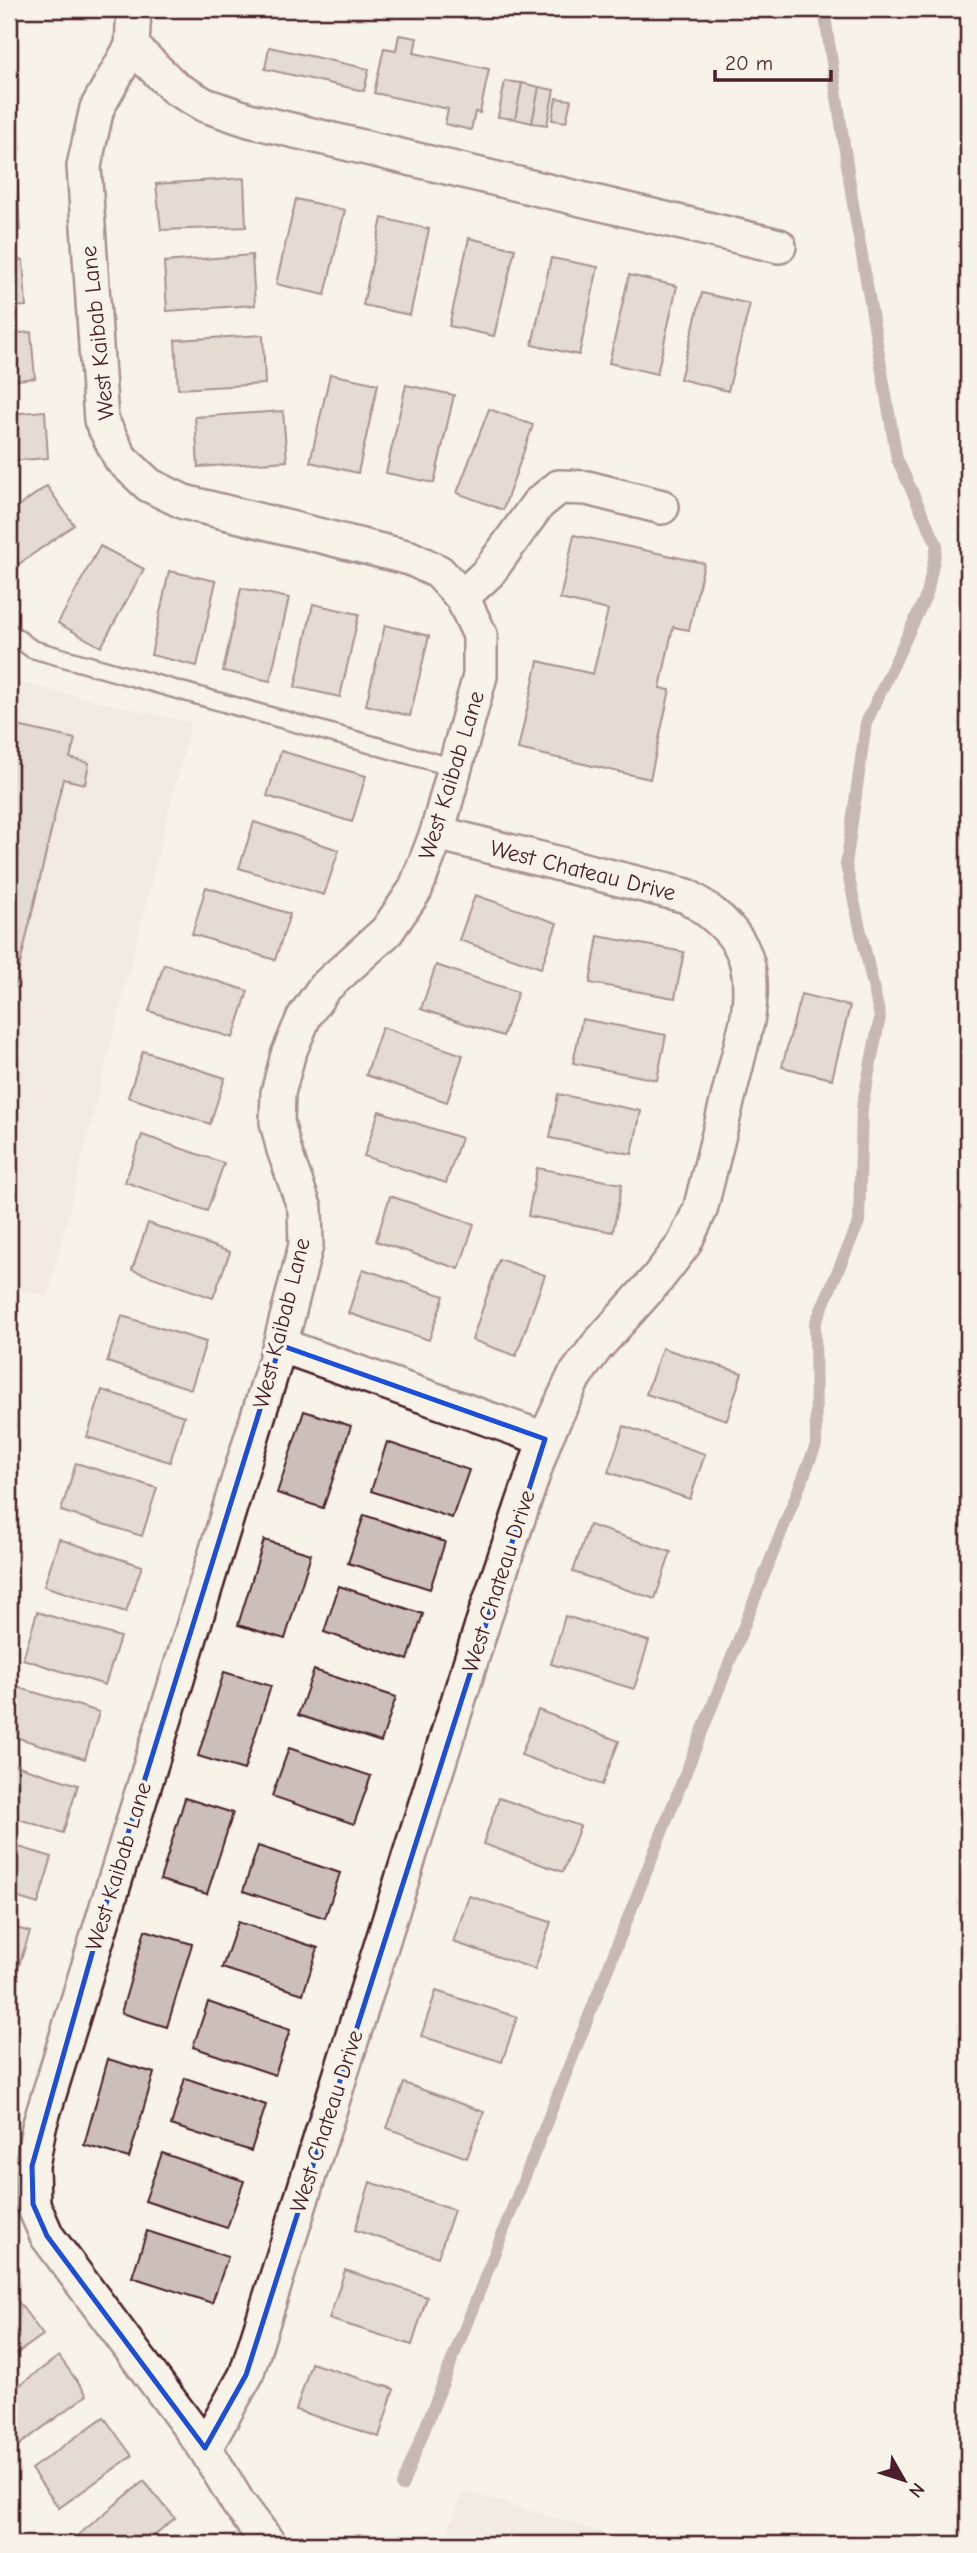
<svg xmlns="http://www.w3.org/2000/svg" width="977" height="2553" viewBox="0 0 977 2553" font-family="'Comic Neue',sans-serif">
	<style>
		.built { fill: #eae3da }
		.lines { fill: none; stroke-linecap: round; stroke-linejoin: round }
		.stream { stroke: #8e7275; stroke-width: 12 }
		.building { fill: #ccbfb9; stroke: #4a1f2b; stroke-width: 2 }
		.service-casing { stroke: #4a1f2b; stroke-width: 21 }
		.minor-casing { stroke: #4a1f2b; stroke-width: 38 }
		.service { stroke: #f7f3e8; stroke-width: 16 }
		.minor { stroke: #f7f3e8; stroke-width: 33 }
		.marked { fill: none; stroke: #1d4ed8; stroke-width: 5; stroke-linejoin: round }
		.labels { text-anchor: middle; stroke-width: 7; stroke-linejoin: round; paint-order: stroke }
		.street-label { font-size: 23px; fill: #4a1f2b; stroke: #f7f3e8 }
	</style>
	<rect width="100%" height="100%" fill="#f7f3e8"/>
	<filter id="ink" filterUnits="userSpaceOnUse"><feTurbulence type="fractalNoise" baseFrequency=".0143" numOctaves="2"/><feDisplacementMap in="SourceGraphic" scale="14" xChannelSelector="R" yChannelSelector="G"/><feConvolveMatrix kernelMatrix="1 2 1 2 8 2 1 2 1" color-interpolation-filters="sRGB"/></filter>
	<g filter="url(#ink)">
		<!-- built -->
		<path class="built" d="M9,680l182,43 -143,573 -39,-9z
			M464,2491l179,53h-200z"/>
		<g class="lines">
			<!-- stream -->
			<path class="stream" d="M402,2486l414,-1041 -1,-121 44,-102 3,-115 18,-90 -34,-152 20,-142 61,-129 10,-49 -40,-86 -45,-261 -28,-189"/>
		</g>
		<!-- building -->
		<path class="building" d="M9,22l5,48h-5z
			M399,35l18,3 -3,15 75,16 -9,44 -5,-1 -4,18 -26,-6 3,-15 -74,-16 10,-45 12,2z
			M269,47l100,22 -5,22 -99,-22z
			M505,81l17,2 -7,36 -17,-2z
			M522,83l17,4 -7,36 -17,-4z
			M539,87l15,3 -7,35 -15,-2z
			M556,98l15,2 -5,22 -14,-2z
			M16,101l4,48 -11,1v-48z
			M244,178l2,49 -85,3 -5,-46z
			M17,180l3,50 -11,1v-50z
			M296,199l49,11 -20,85 -49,-11z
			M382,218l47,11 -19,86 -47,-10z
			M469,238l46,11 -21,87 -45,-10z
			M252,255l3,50 -88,6 -3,-49z
			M551,258l47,9 -19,88 -47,-10z
			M9,260h14l3,46 -17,1z
			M629,275l48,11 -20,88 -48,-11z
			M702,293l48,11 -22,87 -48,-12z
			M31,332l4,46 -26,3v-47z
			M263,335l2,49 -87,5 -3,-49z
			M330,374l48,10 -20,89 -48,-11z
			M406,385l48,10 -20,88 -48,-10z
			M489,409l44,16 -30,85 -46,-17z
			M45,411l3,47 -39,3v-47z
			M283,411l4,50 -89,6 -3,-50z
			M47,486l27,39 -65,46v-58z
			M574,535l130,28 -15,67 -16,-3 -13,61 10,2 -20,89 -132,-30 20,-88 55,13 15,-64 -48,-11z
			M100,546l44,23 -43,78 -43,-24z
			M169,571l47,10 -19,85 -46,-11z
			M241,588l48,10 -19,83 -47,-10z
			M313,604l46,10 -19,83 -45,-10z
			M385,625l44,11 -19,80 -44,-11z
			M9,724l66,15 -5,19 19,5 -4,21 -22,-5 -54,233z
			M281,751l85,25 -14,46 -85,-26z
			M254,822l85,28 -15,45 -85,-27z
			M206,887l84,27 -15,46 -83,-26z
			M475,895l82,28 -16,45 -82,-28z
			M598,936l86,16 -9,46 -85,-15z
			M164,964l84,27 -15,47 -84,-27z
			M436,965l82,27 -15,44 -82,-27z
			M801,994l49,12 -18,73 -50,-12z
			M582,1019l84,16 -9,45 -84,-17z
			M382,1027l81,28 -16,47 -81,-27z
			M143,1051l82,27 -15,46 -82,-27z
			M558,1094l83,17 -9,43 -82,-16z
			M379,1111l82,27 -15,45 -82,-27z
			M142,1135l82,28 -17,48 -82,-29z
			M537,1168l85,16 -9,48 -85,-16z
			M390,1196l84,28 -15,45 -83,-28z
			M148,1223l82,29 -17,46 -81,-28z
			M499,1259l46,16 -29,81 -44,-16z
			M363,1269l81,27 -15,44 -81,-27z
			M122,1316l84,26 -15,47 -84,-27z
			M662,1348l80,25 -15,47 -81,-26z
			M102,1390l82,26 -14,46 -83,-25z
			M304,1411l47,15 -28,82 -46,-15z
			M624,1426l81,28 -15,45 -82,-27z
			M387,1442l82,28 -17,48 -81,-27z
			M76,1463l81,25 -15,48 -81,-25z
			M364,1515l81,27 -15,47 -82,-26z
			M589,1525l82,27 -16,47 -82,-27z
			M59,1539l83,27 -16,46 -82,-26z
			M264,1540l47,14 -26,85 -47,-14z
			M339,1586l84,28 -15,46 -84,-28z
			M37,1612l83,25 -15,48 -82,-26z
			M565,1616l84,25 -15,48 -83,-25z
			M314,1670l82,27 -15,45 -83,-27z
			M224,1672l47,14 -27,84 -46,-14z
			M17,1687l82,25 -14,47 -76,-24v-22z
			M538,1710l81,31 -17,44 -81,-30z
			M289,1748l82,28 -17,48 -82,-28z
			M9,1763l69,22 -15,48 -54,-17z
			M185,1798l48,15 -26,81 -47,-14z
			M499,1798l81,28 -17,46 -80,-28z
			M9,1844l43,13 -14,47 -29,-9z
			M258,1846l82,27 -15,45 -82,-27z
			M469,1896l82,26 -16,47 -82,-27z
			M238,1922l80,26 -15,46 -81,-26z
			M9,1926l21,6 -16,48 -5,-2z
			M145,1930l47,14 -25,83 -46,-14z
			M436,1991l81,26 -15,45 -81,-26z
			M208,2002l82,28 -15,45 -82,-28z
			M108,2059l46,14 -25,85 -45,-13z
			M185,2078l81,27 -15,46 -80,-26z
			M404,2083l80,29 -17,46 -80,-30z
			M162,2153l82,28 -17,47 -82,-27z
			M370,2182l84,28 -16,47 -83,-27z
			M147,2231l81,26 -16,46 -80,-26z
			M345,2270l82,27 -15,48 -83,-26z
			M14,2296l29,39 -34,24v-59z
			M59,2356l28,39 -72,53 -6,-8v-47z
			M311,2363l83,26 -15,48 -83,-27z
			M104,2417l28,39 -73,52 -28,-39z
			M144,2481l31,37 -32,26h-59l-7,-8z"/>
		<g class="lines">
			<!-- service casing -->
			<g class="service-casing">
				<path id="service" d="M9,632l23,17 423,119"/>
			</g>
			<!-- minor casing -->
			<g class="minor-casing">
				<path id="minor" d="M134,9l-2,37 -35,62 -13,58 17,254 20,39 28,26 35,17 226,56 29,14 23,25 18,38v41l-43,157 -22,57 -28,41 -63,57 -20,29 -16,38 -10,38 -1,29 7,28 21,59 1,36 -26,100 -241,782 -7,39 1,38 14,32 158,212 33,55 31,41
					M132,46l43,42 30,17 44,15 530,126
					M462,597l26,-24 50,-69 21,-17 28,1 75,19
					M280,1345l265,94
					M205,2448l41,-73 238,-756 61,-180 29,-62 23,-31 60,-67 27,-35 16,-34 47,-188c11,-64 -6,-92 -60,-126l-250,-63"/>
			</g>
			<!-- service -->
			<use href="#service" class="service"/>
			<!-- minor -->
			<use href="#minor" class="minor"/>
		</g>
	</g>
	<!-- marked area -->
	<path d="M0 0H977V2553H0ZM280,1345l265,94 -299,936 -41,73 -158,-212 -14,-32 -1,-38 74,-262z" fill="#f7f3e8" fill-opacity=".55" fill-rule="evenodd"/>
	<path class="marked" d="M280,1345l265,94 -299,936 -41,73 -158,-212 -14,-32 -1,-38 74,-262z"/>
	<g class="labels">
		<!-- street labels -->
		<g class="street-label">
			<text transform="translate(97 333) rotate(-96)" y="8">West Kaibab Lane</text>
			<text transform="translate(451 775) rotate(-73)" y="8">West Kaibab Lane</text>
			<text transform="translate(583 870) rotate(14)" y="8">West Chateau Drive</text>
			<text transform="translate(281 1323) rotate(-76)" y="8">West Kaibab Lane</text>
			<text transform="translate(498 1581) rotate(-72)" y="8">West Chateau Drive</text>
			<text transform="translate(118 1866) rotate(-73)" y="8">West Kaibab Lane</text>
			<text transform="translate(326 2121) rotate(-72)" y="8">West Chateau Drive</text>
		</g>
	</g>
	<!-- margin -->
	<rect width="977" height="2553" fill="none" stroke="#f7f3e8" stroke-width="35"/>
	<rect x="18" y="18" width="942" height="2518" fill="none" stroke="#4a1f2b" stroke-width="2.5" filter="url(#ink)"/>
	<!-- north arrow -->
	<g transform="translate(904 2480) rotate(129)" stroke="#f7f3e8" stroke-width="5" paint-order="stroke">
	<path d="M0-5L12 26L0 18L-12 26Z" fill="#4a1f2b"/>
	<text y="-10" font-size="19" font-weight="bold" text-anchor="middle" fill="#4a1f2b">N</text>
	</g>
	<!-- scale -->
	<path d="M715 70v10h116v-10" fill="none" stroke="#4a1f2b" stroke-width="3.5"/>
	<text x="725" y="70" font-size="21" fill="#4a1f2b" stroke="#f7f3e8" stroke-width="5" paint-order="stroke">20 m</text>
</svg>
